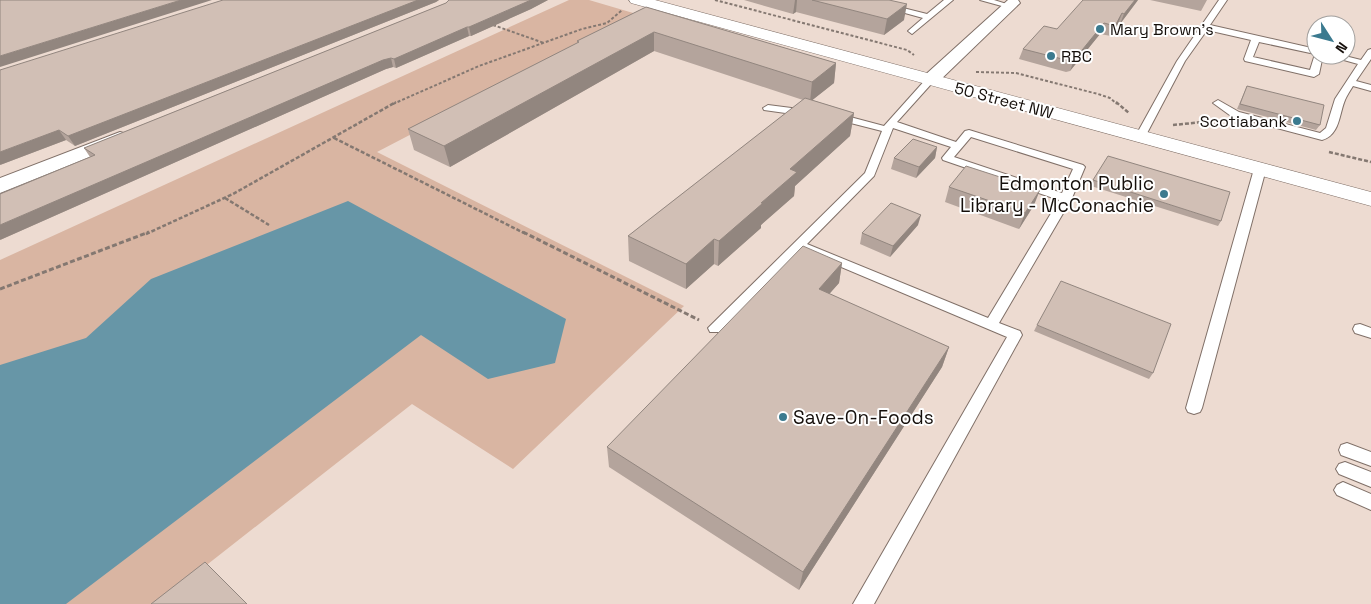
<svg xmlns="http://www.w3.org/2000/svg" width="1371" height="604" viewBox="0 0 1371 604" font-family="'Space Grotesk',sans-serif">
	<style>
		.green { fill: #d9b5a2 }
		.water { fill: #6796a7 }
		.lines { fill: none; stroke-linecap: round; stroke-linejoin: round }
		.service-casing { stroke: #807068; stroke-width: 2 }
		.minor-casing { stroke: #807068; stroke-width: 2 }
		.secondary-casing { stroke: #807068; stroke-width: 1 }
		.path-far2 { stroke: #847871; stroke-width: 2; stroke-dasharray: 3 2; stroke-linecap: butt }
		.path-far1 { stroke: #847871; stroke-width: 2.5; stroke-dasharray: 4 2; stroke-linecap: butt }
		.path { stroke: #847871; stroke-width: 3; stroke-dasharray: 5 2.5; stroke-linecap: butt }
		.service { fill: #fff; fill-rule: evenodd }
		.minor { fill: #fff; fill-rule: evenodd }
		.secondary { fill: #fff; fill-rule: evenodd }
		.wall { fill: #b4a49c }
		.shaded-wall { fill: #92867f }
		.building { fill: #d1bfb5; stroke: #92867f }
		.poi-dot { fill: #3b7a8f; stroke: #fff; stroke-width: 2 }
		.labels { text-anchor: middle; stroke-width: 4; stroke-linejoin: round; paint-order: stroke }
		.far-poi-label { font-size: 16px; fill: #150f0b; stroke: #fff; text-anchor: start }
		.far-street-label { font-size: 16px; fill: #150f0b; stroke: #fff }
		.poi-label { font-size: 19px; fill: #150f0b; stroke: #fff; text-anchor: end }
	</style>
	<rect width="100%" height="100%" fill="#eddbd1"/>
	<!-- green -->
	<path class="green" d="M569,0h20l51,15 -263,137 307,154 -171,163 -101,-65 -255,200h-157v-344z"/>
	<!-- water -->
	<path class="water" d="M348,201l218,118 -11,44 -67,16 -67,-44 -355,269h-66v-239l86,-27 65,-59z"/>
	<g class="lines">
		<!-- service casing -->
		<g class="service-casing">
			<path id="service" d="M858,0h13l56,14 17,-14h9l-41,34 -4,-3 15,-13z
				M980,0h14l19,6 -4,2z
				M1219,0h8l-17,25 106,24v6h7l-4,19 -5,3 -69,-16 -1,-2 7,-19 -44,-10 -22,31 -40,76 -5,3 -4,-1 -1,-2 42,-76zM1259,42l56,12 -5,16 -57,-13z
				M1371,49v10l-15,22 15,4v6l-18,-5c-3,5 -6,9 -8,14 -6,14 -5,35 -23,40l-91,-24 -18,-13 5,-3 21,12 81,21 6,-5 9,-29 23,-35 -32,-9h15l20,5 7,-10z
				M930,77l5,3 -2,2 -36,40 59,20 9,-11 4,-1 114,35 2,2 -13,31 -73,125 21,8 2,4 -148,269h-21l154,-267 -206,-87 -81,82h-10l-2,-4 157,-155 17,-42 -51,-13v-4l4,-1 49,13 43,-48zM893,128l58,19 -9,11 1,2 116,40 -71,118 -181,-74 67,-68zM971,137l102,32 -11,24 -108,-36z
				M768,105l39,5 5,3 -5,3 -43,-6 -1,-2z
				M1260,166l6,3 -64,239 -2,4 -6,2 -6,-2 -2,-4 68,-239z
				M1360,324l11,4v10l-16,-5 -2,-4 2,-4z
				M1347,443l24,9v14l-30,-11 -2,-5 2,-5z
				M1345,462l26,10v15l-32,-13 -3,-5 3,-5z
				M1343,482l28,12v16l-34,-15 -3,-5 3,-5z"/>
		</g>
		<!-- minor casing -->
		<g class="minor-casing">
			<path id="minor" d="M1008,0h10l2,3 -84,81 -6,1 -6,-1 -3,-4 3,-4z
				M120,132l7,2 3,4 -3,4 -127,51v-15z"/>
		</g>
		<!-- secondary casing -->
		<g class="secondary-casing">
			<path id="secondary" d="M629,0h26l716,192v14l-740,-203z"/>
		</g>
		<!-- path-far2 -->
		<path class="path-far2" d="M715,0l192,50 7,5
			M493,25l51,18
			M976,72l40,1 82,21 12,4 7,6
			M393,104l86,-38 103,-37 25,-6 15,-13"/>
		<!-- path-far1 -->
		<path class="path-far1" d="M1116,102l13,11
			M1173,125l30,-3 16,2
			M334,138l192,96
			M1329,152l42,10
			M225,198l44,27
			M146,234l87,-40 163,-92"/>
		<!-- path -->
		<path class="path" d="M523,232l176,88
			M0,289l149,-57"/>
		<!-- service -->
		<use href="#service" class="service"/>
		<!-- minor -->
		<use href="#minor" class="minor"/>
		<!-- secondary -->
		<use href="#secondary" class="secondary"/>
	</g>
	<!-- wall -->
	<path class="wall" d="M223,0h216l-3,2 -361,144 -9,-6 -66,25z
		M449,0h99l-17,9 -60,27h-2l-73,32 -3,-1 -7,2 -386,171 90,-83 -6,-9 362,-145z
		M744,0h145l15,20 -20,15 -88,-23 -3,2z
		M1138,0l-18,24h-2l-7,12 -11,-2 -30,37 -4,1 -47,-13 4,-10 34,-20z
		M1150,0h57l-6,11z
		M646,7l190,56 -2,20 -22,17 42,13 -4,23 -55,50 -1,10 -33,29v3l-43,38 -4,-2 -28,25 -57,-28 -1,-25 175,-136 -149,-49 -204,116 -36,-17 -6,-21 169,-86v-2z
		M1247,86l73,39 -4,5 -79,-21z
		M937,147l-2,11 -19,20 -25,-9 3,-11z
		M1093,180l128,41 -3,5 -127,-40z
		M949,187l85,18 -15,24 -74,-27z
		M918,225l-28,32 -30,-13 2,-11z
		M842,263l-3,20 -10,11 120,53 -7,20 -143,223 -190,-123 -2,-20z
		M1037,325l116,48 -4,6 -115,-48z"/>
	<!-- shaded-wall -->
	<path class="shaded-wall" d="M181,0h31l-212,67v-11z
		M418,0h21l-3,2 -361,144 -7,-10z
		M531,0h17l-17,9 -60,27 -2,-9z
		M795,0h2l-1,12 -3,2z
		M1135,0h3l-18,24 4,-10z
		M907,4l-3,16 -20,15 3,-16z
		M1122,13l-4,11 -7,12 4,-10z
		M1104,23l-4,11 -30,37 4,-11z
		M467,27l2,9 -73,32 -2,-9z
		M654,32v19l-204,116 -6,-21z
		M391,58l2,9 -7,2 -386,171v-15l383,-165z
		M836,63l-2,20 -24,19 2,-20z
		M854,113l-4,23 -55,50 -1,10 -33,29v3l-43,38 1,-25 42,-38 29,-34z
		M59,130l7,10 -66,25v-13z
		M937,147l-2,11 -19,20 3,-11z
		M1040,190l-6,15 -15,24 6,-16z
		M921,215l-3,10 -28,32 3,-11z
		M714,239v25l-28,25v-25z
		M842,263l-3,20 -23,26 3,-20z
		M949,347l-7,20 -143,223 4,-18z"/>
	<!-- building -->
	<path class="building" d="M0,0h181l-181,56z
		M223,0h195l-350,136 -9,-6 -59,22v-82z
		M449,0h82l-62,27h-2l-73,32 -3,-1 -8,2 -383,165v-31l95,-39 -11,-7 362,-145z
		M812,0h77l18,4 -20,15z
		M1083,0h52l-11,14 -2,-1 -7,13 -11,-3 -30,37 -4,1 -47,-12 21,-23 13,3z
		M646,7l190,56 -24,19 -158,-50 -210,114 -36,-17 171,-87 -2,-1z
		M1247,86l77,19 -4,20 -80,-21z
		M805,98l49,15 -64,56 7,3 -36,31h2l-44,38 -5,-2 -28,25 -58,-28z
		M913,139l24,8 -18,20 -25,-9z
		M1108,156l122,36 -9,29 -128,-41z
		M966,166l74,24 -15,23 -76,-26z
		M891,203l30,12 -28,31 -31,-13z
		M803,246l39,17 -23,26 130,58 -146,225 -196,-125z
		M1061,281l110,43 -18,49 -116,-48z
		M205,562l42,42h-96z"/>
	<!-- markers -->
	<g class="poi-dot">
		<circle cx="1100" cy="29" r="5"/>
		<circle cx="1051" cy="56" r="5"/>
		<circle cx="1297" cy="121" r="5"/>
		<circle cx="1164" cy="194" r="5"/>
		<circle cx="783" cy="417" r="5"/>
	</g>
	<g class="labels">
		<!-- far-poi labels -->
		<g class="far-poi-label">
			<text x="1110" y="35">Mary Brown's</text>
			<text x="1061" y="62">RBC</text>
			<text x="1287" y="127" text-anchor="end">Scotiabank</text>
		</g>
		<!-- far-street labels -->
		<g class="far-street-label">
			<text transform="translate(1004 100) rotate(15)" y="6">50 Street NW</text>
		</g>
		<!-- poi labels -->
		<g class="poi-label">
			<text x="1154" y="190">Edmonton Public<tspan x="1154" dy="22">Library - McConachie</tspan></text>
			<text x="793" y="424" text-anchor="start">Save-On-Foods</text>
		</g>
	</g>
	<!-- north arrow -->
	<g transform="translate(1331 40) rotate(126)"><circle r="24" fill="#ffffff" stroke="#a19f9d"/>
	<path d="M0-4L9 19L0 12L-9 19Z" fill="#3b7a8f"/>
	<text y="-8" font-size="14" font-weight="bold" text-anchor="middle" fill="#150f0b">N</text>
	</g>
</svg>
